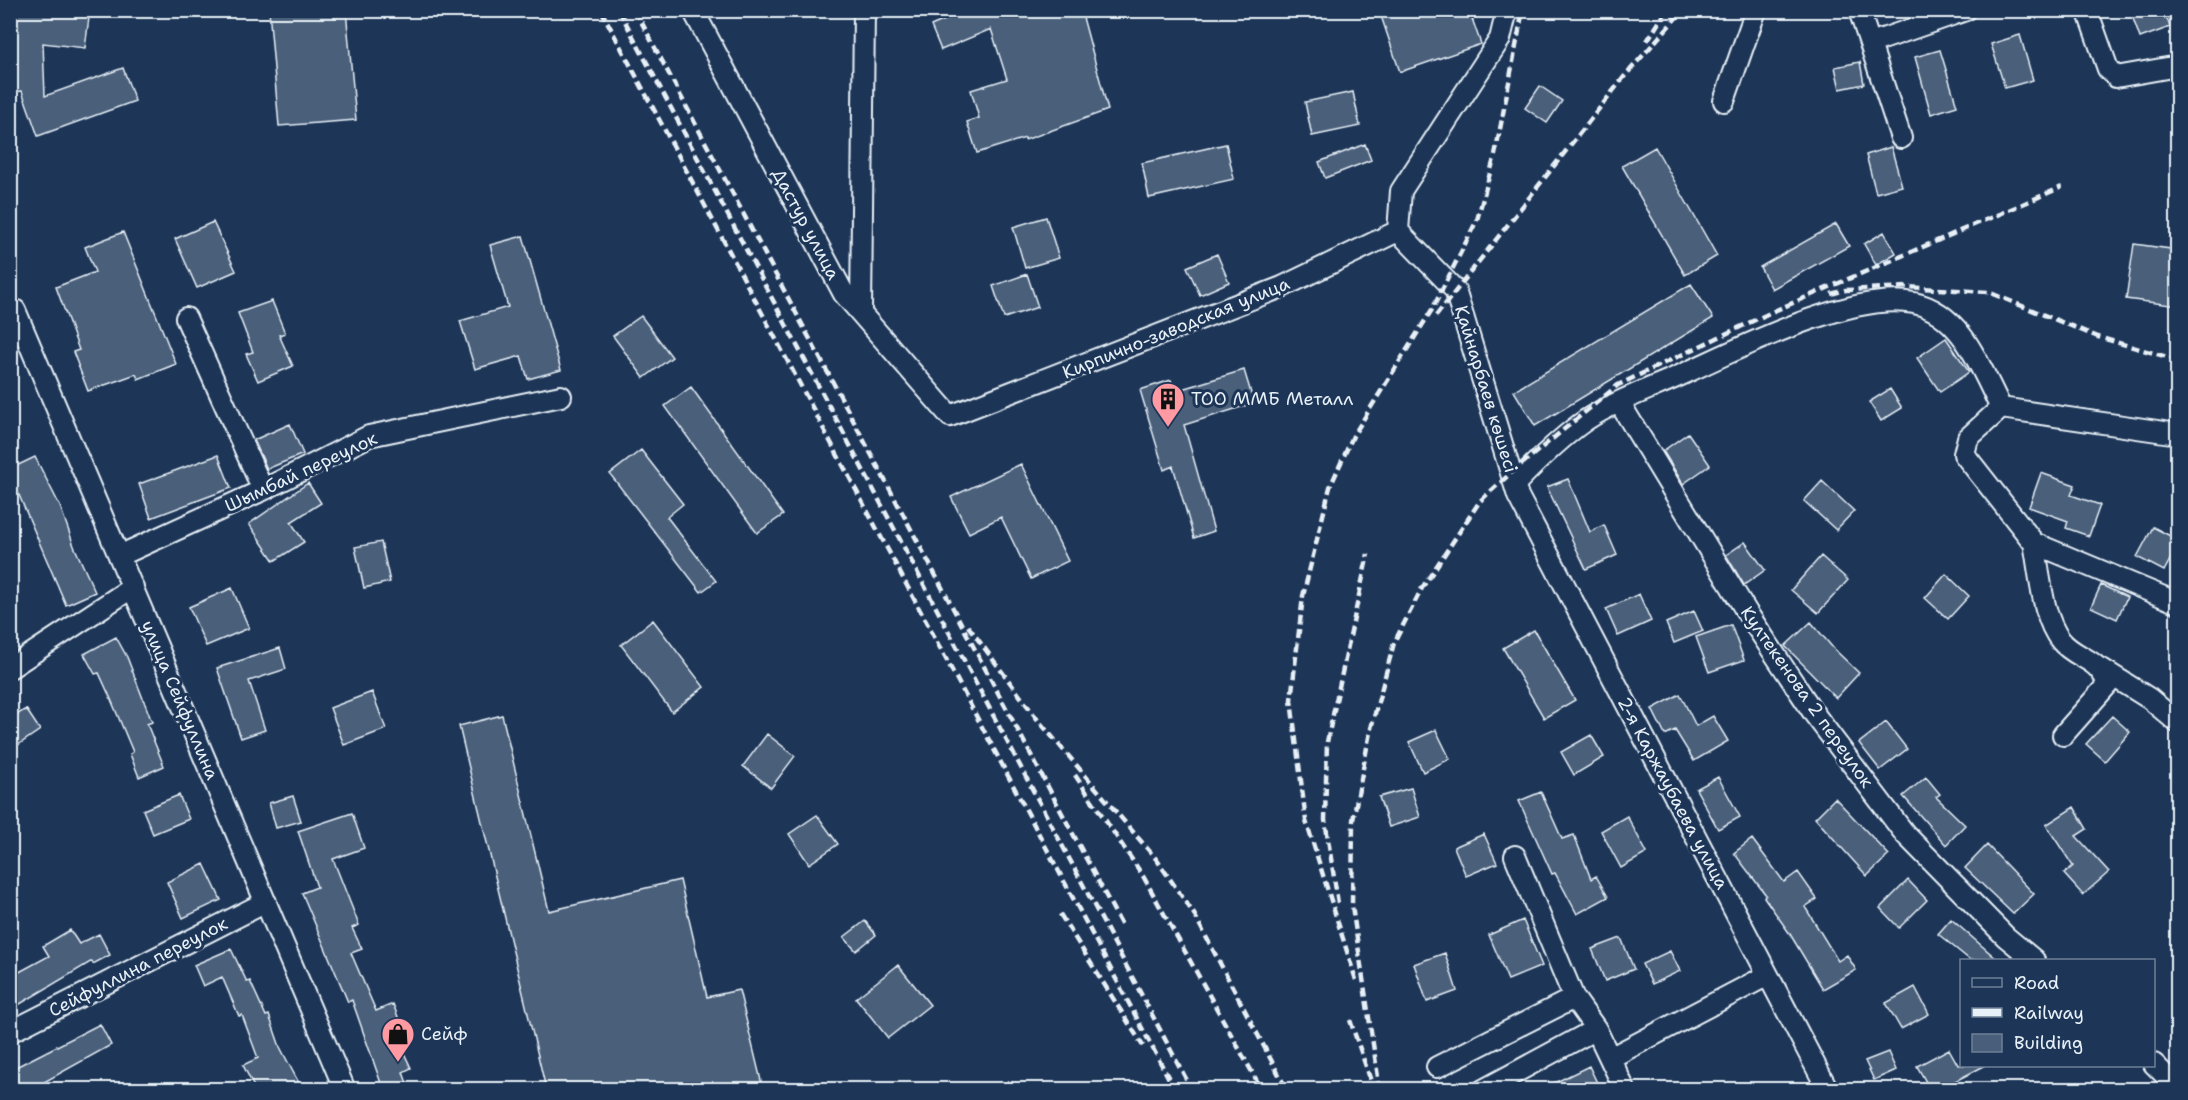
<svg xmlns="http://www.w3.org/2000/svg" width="2188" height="1100" viewBox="0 0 2188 1100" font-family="'Shantell Sans',sans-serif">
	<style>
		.building { fill: #495e7a; stroke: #e8f1f8; stroke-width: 1.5 }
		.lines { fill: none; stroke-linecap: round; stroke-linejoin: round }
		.minor-casing { stroke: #e8f1f8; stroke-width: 24 }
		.minor { stroke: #1d3557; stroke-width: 20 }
		.rail { stroke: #e8f1f8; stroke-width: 4.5; stroke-dasharray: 9 4.5; stroke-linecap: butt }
		.labels { text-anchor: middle; stroke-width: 6; stroke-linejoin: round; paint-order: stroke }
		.street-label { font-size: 18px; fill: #e8f1f8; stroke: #1d3557 }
		.poi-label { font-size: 18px; fill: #e8f1f8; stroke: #1d3557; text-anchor: start }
	</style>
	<rect width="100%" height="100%" fill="#1d3557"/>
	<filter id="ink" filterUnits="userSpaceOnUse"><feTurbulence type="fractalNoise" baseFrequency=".0167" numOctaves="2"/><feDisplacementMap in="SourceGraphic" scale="12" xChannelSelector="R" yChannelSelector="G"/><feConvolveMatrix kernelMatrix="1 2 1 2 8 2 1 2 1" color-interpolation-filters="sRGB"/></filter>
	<g filter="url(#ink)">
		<!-- building -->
		<path class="building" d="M10,10h80l-5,38 -42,-5 2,53 78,-28 12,33 -97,35 -16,-45 -12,1z
			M269,10h77l10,110 -77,6z
			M968,10h113l27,100 -83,30v-2l-48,15 -10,-31 12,-4 -8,-28 36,-11 -16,-50 -50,21 -10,-24z
			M1379,10h90l12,34 -81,28z
			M2130,10h34l6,17 -30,11z
			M2020,35l13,45 -28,8 -14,-44z
			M1940,50l17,56 -26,8 -16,-57z
			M1860,62l4,22 -24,5 -5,-22z
			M1540,86l22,15 -15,22 -22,-15z
			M1353,92l7,34 -48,10 -7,-34z
			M1226,144l8,35 -85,19 -7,-35z
			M1365,144l6,16 -46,18 -6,-16z
			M1655,147l62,109 -32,19 -63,-109z
			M1891,147l11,39 -26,7 -10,-38z
			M1046,217l13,41 -34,10 -12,-41z
			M213,222l23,49 -39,17 -22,-49z
			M1836,224l13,22 -77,43 -12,-22z
			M123,232l53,132 -38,15 -2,-5 -48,17 -15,-39 6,-2 -23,-63 39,-15 -10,-25z
			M1884,232l12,21 -20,12 -12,-21z
			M523,236l38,134 -33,9 -7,-23 -46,13 -15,-48 48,-14 -18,-62z
			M2134,244l44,6v56l-52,-7z
			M1217,254l12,28 -29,13 -13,-28z
			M1027,274l11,33 -34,11 -11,-32z
			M1691,284l22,34 -178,108 -21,-35z
			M272,301l13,32 -6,2 14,31 -35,15 -12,-27 7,-2 -15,-39z
			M641,316l31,41 -28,21 -31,-42z
			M1946,338l23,34 -29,20 -23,-34z
			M1244,370l10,33 -70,22 30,106 -20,7 -21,-72 -9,4 -24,-80 31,-10 4,11z
			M691,387l92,128 -26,18 -92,-127z
			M1890,389l12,19 -21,13 -12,-19z
			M290,424l13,30 -36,15 -13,-29z
			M1688,433l22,32 -27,19 -20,-33z
			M641,450l42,54 -16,13 49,64 -15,11 -91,-118z
			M218,455l13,33 -80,30 -12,-34z
			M35,457l25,49 14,40 21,46 -29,13 -56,-131v-5z
			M1021,464l47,97 -37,18 -30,-62 -32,16 -18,-36z
			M2041,473l34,12 -4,10 29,10 -11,31 -23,-8 2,-7 -39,-14z
			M1568,479l22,53 14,-7 13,30 -31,14 -39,-82z
			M1822,481l32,30 -18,19 -32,-29z
			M308,483l13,20 -30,19 13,20 -30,19 -25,-37z
			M2153,527l25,13v5l-14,26 -27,-14z
			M381,542l9,40 -26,6 -9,-41z
			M1745,542l20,28 -21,15 -18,-30z
			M1821,556l27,24 -30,33 -27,-23z
			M1946,574l23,22 -21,23 -23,-21z
			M2101,585l26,12 -10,22 -26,-12z
			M232,588l17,40 -43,18 -17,-39z
			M1639,594l12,27 -33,15 -12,-27z
			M1694,611l9,20 -29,12 -8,-20z
			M653,620l51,67 -32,25 -51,-67z
			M1811,622l22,26 26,25 -23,25 -51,-52z
			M1731,625l13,35 -35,12 -13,-35z
			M1534,630l41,70 -31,18 -41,-70z
			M116,637l11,20 25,65 -5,2 17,42 -25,11 -9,-23 3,-2 -23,-55 -11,-24 -4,1 -11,-20z
			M280,648l6,21 -37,12 16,49 -24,8 -24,-70z
			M372,692l14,37 -42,16 -14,-37z
			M1680,694l16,32 17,-10 15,25 -34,20 -19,-31 -10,5 -13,-26z
			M26,709l14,21 -22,15 -8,-11v-15z
			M502,715l47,196 131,-31 27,117 32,-7 24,99h-217l-87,-363z
			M2112,716l18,16 -25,29 -19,-17z
			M1886,722l21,27 -27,21 -21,-27z
			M1436,730l14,29 -27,13 -14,-30z
			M767,734l28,22 -24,32 -28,-22z
			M1591,735l13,22 -30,18 -13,-23z
			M1718,777l22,40 -22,12 -22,-40z
			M1926,777l14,17 -4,3 29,28 -19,20 -43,-49z
			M1411,788l9,29 -31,10 -10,-30z
			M1541,792l21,47 12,-4 17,44 5,-3 12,21 -31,17 -22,-41 -3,1 -33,-73z
			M179,795l10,24 -36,15 -10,-24z
			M293,796l8,25 -25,7 -7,-25z
			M1835,798l54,57 -22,21 -52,-58z
			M2074,807l13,22 -11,7 33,36 -26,23 -19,-21 9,-8 -27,-41z
			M352,813l12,35 -31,11 26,66 -7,3 10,21 -11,4 25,58 17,-7 12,31 -8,3 14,30 -8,4 6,17h-26l-31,-89 -4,2 -46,-109 15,-6 -19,-56z
			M817,815l21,29 -29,20 -20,-30z
			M1627,816l20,37 -26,15 -20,-37z
			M1484,834l13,29 -31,13 -12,-29z
			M1752,839l32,43 14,-10 19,27 -12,8 33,54 9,-6 9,15 -33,19 -33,-55 -26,-37 2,-2 -32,-42z
			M1987,845l47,49 -21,20 -48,-46z
			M204,864l17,36 -38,18 -16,-36z
			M1908,880l19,20 -28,28 -19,-20z
			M1951,919l47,41h-28l-32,-26z
			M1523,920l19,46 -34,14 -19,-45z
			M865,921l11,14 -20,16 -12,-14z
			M70,930l9,14 20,-10 11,21 -17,9 -1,-3 -77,46 -5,-8v-22l39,-21 -6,-10z
			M1621,938l13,31 -29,12 -13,-32z
			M231,949l16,33 3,-1 16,35 3,-1 11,32 22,42h-47l-12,-24 15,-7 -16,-43 -3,1 -17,-39 -19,9 -9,-21z
			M1670,951l10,20 -28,13 -10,-20z
			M1445,953l12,38 -30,11 -13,-38z
			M898,965l32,40 -42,33 -32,-40z
			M1915,987l14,27 -28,15 -15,-26z
			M100,1024l11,21 -67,37 3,7h-31l-6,-11v-8z
			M1949,1049l9,16h28l-46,24h-10l-13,-23z
			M1888,1052l8,18 -22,10 -9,-19z
			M1589,1066l11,23h-58z"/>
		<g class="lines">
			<!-- minor casing -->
			<g class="minor-casing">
				<path id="minor" d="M693,10l151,284 106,122 332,-129 116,-56
					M1507,10l-7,29 -99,152 -3,40 57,59 63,206 310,594
					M1859,10l42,128
					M2087,10l21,59 8,8 62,-11
					M1871,43l95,-33
					M1724,101l32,-91
					M15,310l330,780
					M861,313l3,-303
					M186,318l77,172
					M1619,402l129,212 67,101 90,119 101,103 28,23
					M2178,434l-177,-26 -33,30 -4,16 70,89 144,60
					M1515,484c21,-22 45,-46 71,-64 29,-19 64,-31 95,-45 57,-26 172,-85 233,-72 48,10 67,66 87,105
					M2034,543c6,30 8,75 27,98 16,19 36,15 47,43l-45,51
					M119,556l144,-66 106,-54 192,-40
					M10,668l123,-81
					M2102,669l48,30 28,24
					M1515,856l59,142 22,31 29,61
					M10,1032l256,-130
					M1610,1058l158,-83
					M2154,1064l24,24
					M1437,1067l137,-69
					M1483,1090l113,-61"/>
			</g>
			<!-- minor -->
			<use href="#minor" class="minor"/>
			<!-- rail -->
			<path class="rail" d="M601,10l574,1080
				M619,10l573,1080
				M635,10l487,916
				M1647,41l20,-31
				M1831,294l15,-4 60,-3 82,5 110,45 80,23
				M1436,316l188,-239 59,-67
				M968,626l70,94 119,140 37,54 93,176
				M1075,775l68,101 119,214
				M1338,903l-13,-83 2,-78 41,-188
				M1060,914l83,132
				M1356,980l-50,-159 -15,-121 12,-104 27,-109 23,-51 80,-128 44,-88 18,-65 28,-145
				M1350,1020l23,67
				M1380,1090l-28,-184 1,-86 17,-88 24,-89 28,-55 58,-87 32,-29 106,-87 156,-74 288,-124"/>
		</g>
	</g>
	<!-- icons -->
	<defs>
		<g id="building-pin" transform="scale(1.725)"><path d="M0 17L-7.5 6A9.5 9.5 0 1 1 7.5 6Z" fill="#ff9aa2" stroke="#1d3557"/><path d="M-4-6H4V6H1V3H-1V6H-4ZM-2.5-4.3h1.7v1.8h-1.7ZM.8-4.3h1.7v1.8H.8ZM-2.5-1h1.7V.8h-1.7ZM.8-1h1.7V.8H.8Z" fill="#111"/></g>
		<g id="shop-pin" transform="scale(1.725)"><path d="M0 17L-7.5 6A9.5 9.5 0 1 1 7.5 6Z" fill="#ff9aa2" stroke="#1d3557"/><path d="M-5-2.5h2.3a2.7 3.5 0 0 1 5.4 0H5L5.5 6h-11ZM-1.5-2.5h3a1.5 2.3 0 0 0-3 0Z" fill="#111"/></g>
	</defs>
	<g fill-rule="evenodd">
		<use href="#building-pin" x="1168" y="399"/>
		<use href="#shop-pin" x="398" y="1034"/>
	</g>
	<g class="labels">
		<!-- street labels -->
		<g class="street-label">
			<text transform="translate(806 224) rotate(62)" y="6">Дастур улица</text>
			<text transform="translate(1176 328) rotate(-22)" y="6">Кирпично-заводская улица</text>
			<text transform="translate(1486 389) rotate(73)" y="6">Қайнарбаев көшесі</text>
			<text transform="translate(301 472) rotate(-25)" y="6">Шымбай переулок</text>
			<text transform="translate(1807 697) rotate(55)" y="6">Култекенова 2 переулок</text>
			<text transform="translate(180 700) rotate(67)" y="6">улица Сейфуллина</text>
			<text transform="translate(1673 793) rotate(62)" y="6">2-я Каржаубаева улица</text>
			<text transform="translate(138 967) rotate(-27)" y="6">Сейфуллина переулок</text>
		</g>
		<!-- poi labels -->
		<g class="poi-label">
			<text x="1191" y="405">ТОО ММБ Металл</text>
			<text x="421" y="1040">Сейф</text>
		</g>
	</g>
	<!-- margin -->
	<rect width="2188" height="1100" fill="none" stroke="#1d3557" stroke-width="36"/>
	<rect x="18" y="18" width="2152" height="1064" fill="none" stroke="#e8f1f8" stroke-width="2" filter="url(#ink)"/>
	<!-- legend -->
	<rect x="1960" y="959" width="195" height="108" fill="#1d3557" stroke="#6e8097" stroke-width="1.5"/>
	<rect x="1972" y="978" width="30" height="9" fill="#1d3557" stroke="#6e8097" stroke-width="1.5"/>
	<text x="2014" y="989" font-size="18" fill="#e8f1f8">Road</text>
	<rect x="1972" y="1008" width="30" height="9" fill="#e8f1f8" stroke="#6e8097" stroke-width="1.5"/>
	<text x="2014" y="1019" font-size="18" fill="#e8f1f8">Railway</text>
	<rect x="1972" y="1034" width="30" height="18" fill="#495e7a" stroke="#6e8097" stroke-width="1.5"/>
	<text x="2014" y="1049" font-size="18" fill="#e8f1f8">Building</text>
</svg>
